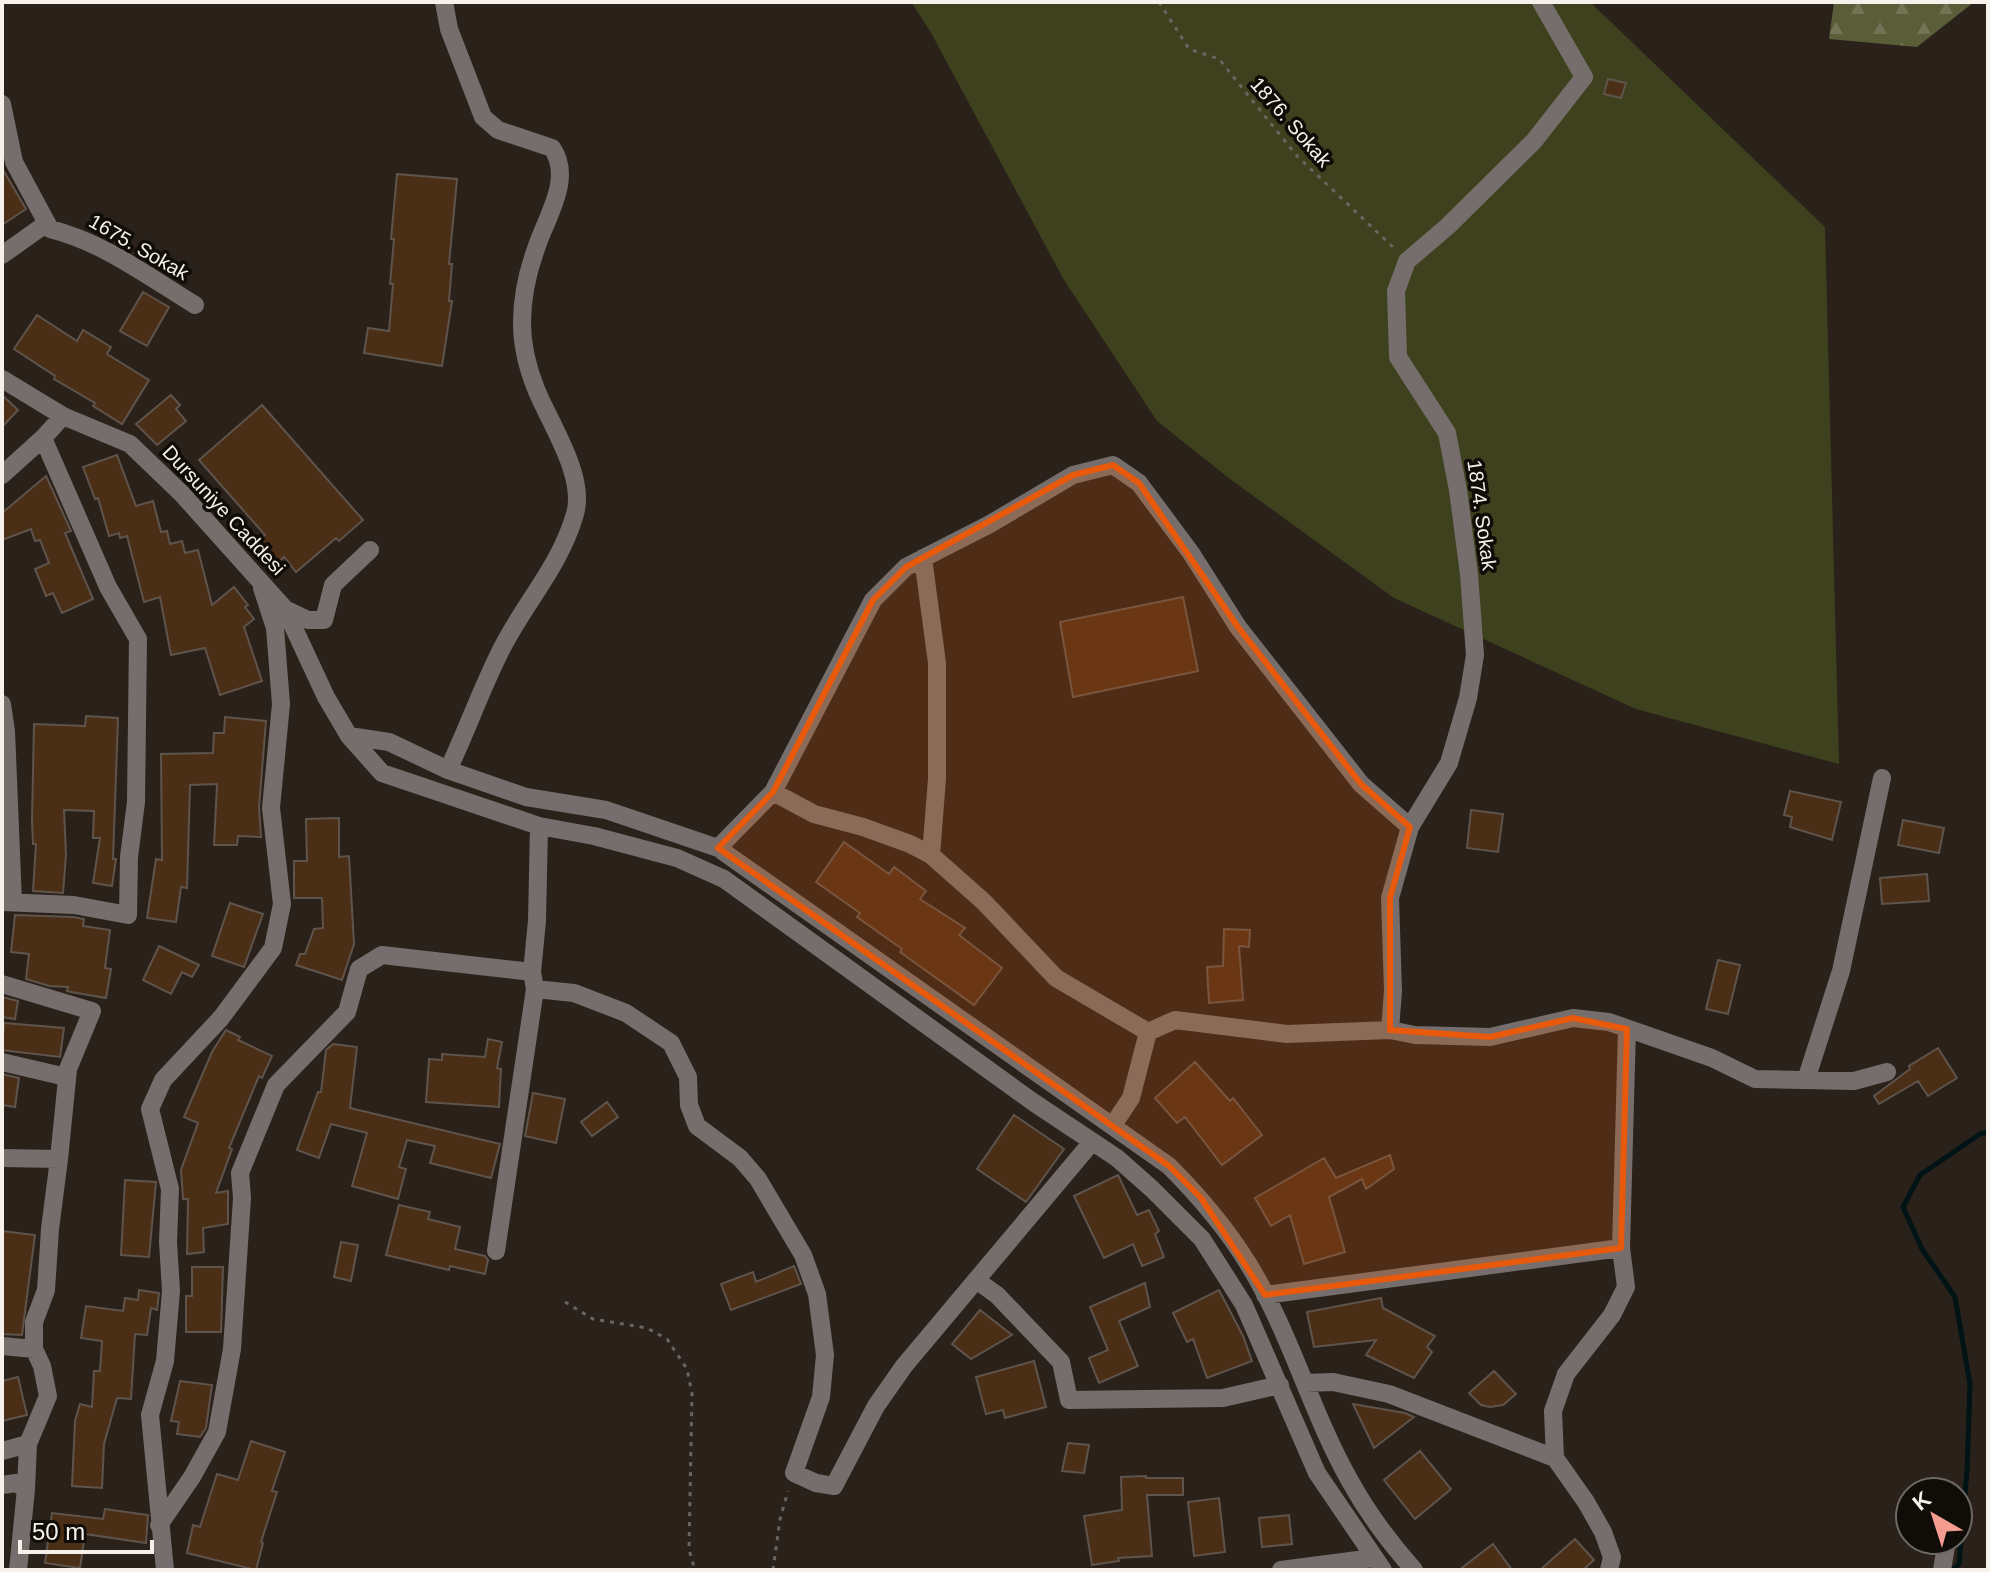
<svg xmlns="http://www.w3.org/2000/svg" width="1990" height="1572" viewBox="0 0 1990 1572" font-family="Helvetica,sans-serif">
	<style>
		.green { fill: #3e411d }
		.forest { fill: url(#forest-firs) }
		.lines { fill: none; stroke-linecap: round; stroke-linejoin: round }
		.stream { stroke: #001315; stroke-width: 5 }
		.building { fill: #4b2e16; stroke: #5f544c; stroke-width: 2 }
		.path { stroke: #6c645e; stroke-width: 3; stroke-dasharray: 4 6; stroke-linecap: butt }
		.minor { stroke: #756e6c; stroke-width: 18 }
		.marked { fill: #e8590c; fill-opacity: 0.2; stroke: #e8590c; stroke-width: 6; stroke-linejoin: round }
		.labels { text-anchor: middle; stroke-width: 7; stroke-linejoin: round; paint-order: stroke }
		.street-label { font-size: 20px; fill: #f7f1ec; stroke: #100c08 }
	</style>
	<defs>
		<pattern id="forest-firs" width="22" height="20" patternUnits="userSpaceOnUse" patternTransform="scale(2)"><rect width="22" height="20" fill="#595d38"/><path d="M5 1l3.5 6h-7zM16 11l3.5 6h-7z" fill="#727555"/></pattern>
	</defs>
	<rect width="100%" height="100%" fill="#2a211a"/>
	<!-- green -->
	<path class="green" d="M911,2h679l235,225 14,537 -203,-55 -242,-111 -164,-119 -73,-58 -93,-141 -134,-249z"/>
	<!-- forest -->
	<path class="forest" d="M1834,2h140l-57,45 -88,-8z"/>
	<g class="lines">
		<!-- stream -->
		<path class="stream" d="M1953,1570l6,-6 8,-93 3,-87 -15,-87 -33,-48 -19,-42 17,-32 60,-41 8,-2"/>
	</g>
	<!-- building -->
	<path class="building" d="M1608,79l18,4 -5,15 -17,-4z
		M2,168l24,41 -24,16z
		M397,174l60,5 -8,85h3l-3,37h3l-10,65 -78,-13 4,-25 21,3 4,-47h-3l4,-45h-3z
		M143,292l26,15 -22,39 -27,-15z
		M37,315l40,26 6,-11 28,17 -4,7 42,26 -27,44 -29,-18 2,-3 -41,-24 1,-3 -41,-27z
		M2,395l16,15 -16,17z
		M171,395l9,10 -4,4 10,12 -29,24 -21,-21z
		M262,405l101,115 -24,21 -3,-3 -40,34 -12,-15 -7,6 -19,-22 7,-6 -66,-75z
		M117,455l19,51 17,-5 8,31 6,-1 3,13 12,-3 3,12 13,-3 14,55 22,-18 14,18 -3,2 9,12 -10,8 18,54 -42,14 -15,-47 -34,7 -11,-58 -16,5 -17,-66 -7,2 -1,-5 -10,3 -11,-38 -3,1 -12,-32z
		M46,476l25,55 -6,2 28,66 -31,14 -9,-20 -7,3 -11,-27 14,-6 -9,-23 -5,1 -4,-12 -29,11v-27z
		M1183,597l15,74 -125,26 -13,-75z
		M86,716l32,2 -5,141h3l-4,27 -19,-3 7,-45h-7l1,-27 -30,-1 2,45 -3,38 -30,-2 3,-47h-3l-1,-24 2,-96 51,2z
		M225,717l41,4 -7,86 2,30 -23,-1 -1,9h-23l3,-61 -27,1 -3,103 -6,-1 -5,35 -29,-4 9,-59 6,1 -1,-106 52,-1 1,-20h10z
		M1790,791l51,11 -9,38 -42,-13 2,-10 -8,-2z
		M1471,810l32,4 -5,38 -31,-4z
		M339,818v39l10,-1 5,88 -12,36 -46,-15 4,-11h5l9,-25 9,-1 -1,-30h-28v-37h13l-1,-42z
		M1903,820l41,8 -5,25 -41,-8z
		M844,842l45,32 5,-7 32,24 -6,8 45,29 -6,7 43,33 -28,37 -74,-53 2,-3 -45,-32 3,-4 -44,-31z
		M1927,874l2,27 -47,3 -2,-26z
		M230,903l33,11 -19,53 -32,-11z
		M15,915l58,2 11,2 -1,7 27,4 -5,38 6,1 -5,29 -35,-6 -4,-1 1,-4 -19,-1 -23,-7 3,-25 -18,-2z
		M1224,929l26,1 -1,17 -10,-1 4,54 -34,3 -2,-36 16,-1z
		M159,946l40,19 -7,12 -10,-5 -11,22 -28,-14z
		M1718,960l22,5 -12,49 -22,-5z
		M2,997l16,4 -3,18 -13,-2z
		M4,1023l60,5 -4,29 -58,-7z
		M226,1030l14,7 -2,3 34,16 -10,22 -3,-2 -30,72 3,1 -16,44 12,-2v33l-25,4 1,24 -17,2 1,-55h-5l-2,-29 17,-47 -14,-6 28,-65z
		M488,1039l14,3 -5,26 4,1 -2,38 -73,-5 3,-43 13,1v-6l43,3z
		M333,1044l24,3 -7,61 150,36 -9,34 -61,-15 5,-17 -28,-6 -8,27 7,2 -8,30 -46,-13 15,-53 -36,-9 -12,34 -22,-8 21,-58h3l5,-42z
		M1938,1048l19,30 -29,18 -10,-15 -39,23 -5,-8 36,-27 -1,-3z
		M1195,1062l35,39 3,-3 29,37 -40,30 -37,-48 -8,6 -22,-25z
		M2,1074l17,4 -4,29 -13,-2z
		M533,1093l32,6 -9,44 -31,-7z
		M607,1102l11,15 -26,19 -11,-14z
		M1014,1115l50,34 -38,53 -49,-33z
		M1390,1155l4,14 -28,20 -4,-10 -33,18 16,55 -41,12 -14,-49 -19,11 -16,-28 69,-40 12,20z
		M1118,1175l19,40 12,-5 10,21 -4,3 9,23 -22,9 -9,-22 -29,14 -30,-62z
		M125,1180l31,2 -7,75 -28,-2z
		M399,1205l31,7 -2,7 32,8 -5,22 30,7 3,4 -3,14 -35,-8 -1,4 -63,-15z
		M2,1231l33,4 -13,100 -20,-1z
		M341,1242l17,3 -7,36 -17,-4z
		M794,1266l7,18 -70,26 -10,-26 32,-12 3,10z
		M192,1267h31l-2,65h-35v-36h6z
		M1145,1283l5,24 -31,14 19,45 -39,17 -10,-25 19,-8 -18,-43z
		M139,1290l20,3 -2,17 -6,-2 -4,27 -12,-1 -4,65 -14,-1 -13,46 -2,44 -30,-2 3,-65 5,-17 12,3 2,-36h6l2,-30 -21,-3 5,-32 37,5 2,-13 13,2z
		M1219,1290l24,46 9,25 -45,17 -14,-39 -6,3 -14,-29z
		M1381,1298l2,10 52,28 -8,11 5,5 -18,26 -48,-23 10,-15 -62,7 -7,-35z
		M980,1310l32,25 -41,24 -19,-15z
		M1034,1361l12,46 -41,11 -2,-8 -17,4 -10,-37z
		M1494,1371l22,23 -13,11 -13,2 -9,-2 -12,-12z
		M18,1377l9,38 -25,6v-40z
		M180,1381l32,4 -6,43 -6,9 -23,-3 2,-12 -8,-1z
		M1353,1404l52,9 9,4 -40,31z
		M251,1441l34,11 -13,39 5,1 -16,50 2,1 -7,27 -69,-17 6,-28 7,2 17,-53 21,6z
		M1068,1443l21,2 -5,28 -22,-2z
		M1420,1451l31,38 -36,30 -31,-39z
		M1146,1476v2h37v17h-36l5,61 -34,2 1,3 -27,4 -8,-49 38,-6 -1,-33z
		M1219,1498l6,54 -31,4 -6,-54z
		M105,1509l43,6 -2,28 -61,-9 -5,34 -35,-5 7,-50 51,6z
		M1289,1515l3,29 -30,3 -3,-29z
		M1575,1539l19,21 -11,10h-43z
		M1493,1544l19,26h-53z"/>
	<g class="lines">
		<!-- path -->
		<path class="path" d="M1159,2l30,47 30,10 78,97 99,94
			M565,1302l28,17 54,9 20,11 20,30 5,25 -3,156 6,20
			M773,1570l7,-51 8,-28"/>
		<!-- minor -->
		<path class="minor" d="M444,2l5,27 34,88 15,13 54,18c21,30 -5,68 -15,98 -9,24 -15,51 -15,77 0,21 6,46 14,66 14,35 50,87 39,125 -15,52 -49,87 -73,134 -20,39 -35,82 -54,122
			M2,104l12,58 36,67c53,13 99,48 145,76
			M2,255l45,-32
			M2,379l61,37 67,28 52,50 103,115 41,88 23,39 33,37 157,53 55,10 83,22 47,21 309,223 84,56 35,31 50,50 42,66 73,168 66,97
			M2,475l41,-37 20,-22
			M923,558l14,105v116l-6,76
			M285,609l23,11h16l9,-35 37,-35
			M2,704l4,27 7,171
			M349,736l40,6 59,28 78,27 80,13 112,38 451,318c30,30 58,63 80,99 42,69 62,147 101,216 17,31 41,63 64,89
			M773,792l41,22 49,13 47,17 21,11 53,47 72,76 92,54
			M718,848l55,-56 100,-192 33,-33 84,-43 83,-49 40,-10 26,18 52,70 47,74 123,157 49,43
			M2,902l72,3 54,10 1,-58 7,-55 2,-163 -30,-52 -65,-149
			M2,984l90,27 -24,58 -9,90 -57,-1
			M535,989l39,4 52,20 45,30 17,34 1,28 8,21 43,32 18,21 45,76 14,39 8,61 -4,42 -27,76 22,10 18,3 42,-80 28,-40 188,-224
			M1390,1030l3,-39 -3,-93 20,-71 39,-64 19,-65 7,-43 -6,-81 -11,-84 -11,-57 -49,-76 -2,-66 11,-30 41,-35 86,-85 50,-64 -43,-75
			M2,1062l64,15
			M1806,1080l35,-109 41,-193
			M1113,1125l18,-27 17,-66 27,-12 112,14 103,-4 25,5 75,2 83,-19 36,4 103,36 43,21 99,2 33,-9
			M496,1251l39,-262 -3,-17 5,-51 2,-95
			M976,1280l21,15 64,67 8,38 154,-2 57,-13
			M1265,1295l356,-47
			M2,1346l32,3
			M1305,1383l28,-1 56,12 166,64 31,44 17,30 9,25 -3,13
			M2,1451l26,-7
			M1555,1458l-2,-47 13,-37 46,-59 14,-28 -5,-39 6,-219
			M2,1485l14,-2 10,6
			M159,1525l33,-48 25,-45 15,-83 10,-151 -2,-25 36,-88 71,-73 12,-43 23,-14 150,17
			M18,1570l8,-81 2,-45 20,-48 -6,-30 -8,-17v-27l12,-32 4,-61 9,-70
			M165,1570l-15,-155 15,-54 6,-70 -3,-49 2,-53 -20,-80 13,-29 58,-62 52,-70 9,-44 -11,-96 10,-104 -6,-76 -13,-40
			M1281,1570l92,-12
			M1942,1570l5,-30"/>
	</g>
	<!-- marked area -->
	<path class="marked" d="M1113,465l26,18 99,144 123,157 49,43 -20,71v132l100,7 83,-19 54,11 -6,219 -356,47 -64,-97 -32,-32 -451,-318 55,-56 100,-192 33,-33 167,-92z"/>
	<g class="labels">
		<!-- street labels -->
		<g class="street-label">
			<text transform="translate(1291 122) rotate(49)" y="7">1876. Sokak</text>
			<text transform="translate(139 247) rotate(30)" y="7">1675. Sokak</text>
			<text transform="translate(224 510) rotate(47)" y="7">Dursuniye Caddesi</text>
			<text transform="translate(1482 515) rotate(82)" y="7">1874. Sokak</text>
		</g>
	</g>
	<!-- border -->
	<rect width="1990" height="1572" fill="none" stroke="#f7f1ec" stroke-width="8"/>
	<!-- north arrow -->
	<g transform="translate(1934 1516) rotate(321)"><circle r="38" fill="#100c08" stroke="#6c6863" stroke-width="2"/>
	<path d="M0-6L14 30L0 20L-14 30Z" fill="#f59c91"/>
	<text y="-12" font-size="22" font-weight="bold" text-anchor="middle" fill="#f7f1ec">K</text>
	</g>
	<!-- scale -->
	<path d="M20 1540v12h132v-12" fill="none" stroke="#f7f1ec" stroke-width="4"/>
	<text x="32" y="1540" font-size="24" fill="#f7f1ec" stroke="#100c08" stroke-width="6" paint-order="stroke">50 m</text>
</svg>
